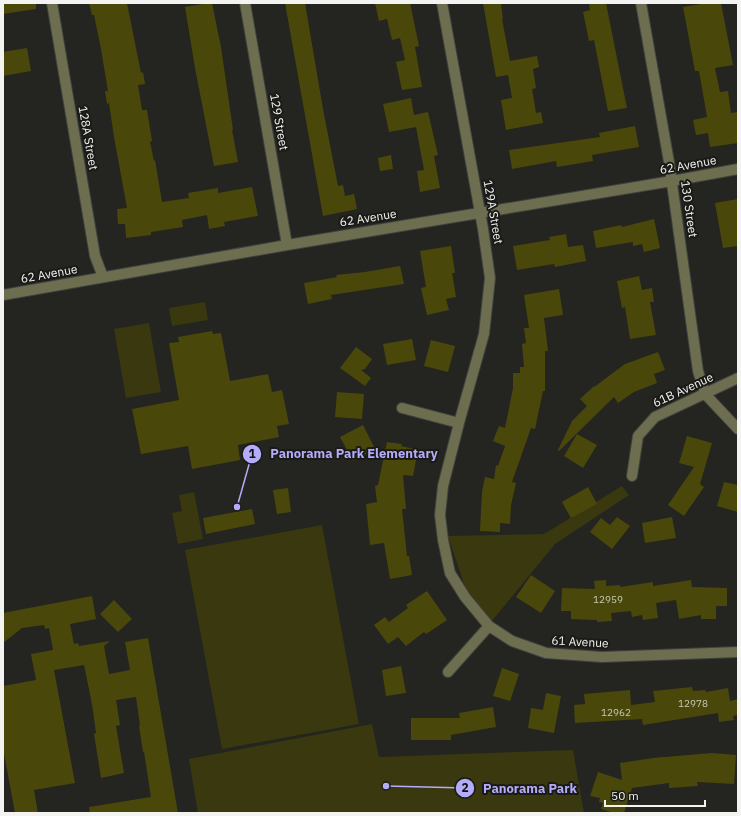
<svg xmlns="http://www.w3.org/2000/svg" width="741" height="816" viewBox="0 0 741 816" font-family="'IBM Plex Sans',sans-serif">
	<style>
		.green { fill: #39380e }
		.building { fill: #49480a }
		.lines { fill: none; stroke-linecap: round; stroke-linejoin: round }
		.minor-casing { stroke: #41413e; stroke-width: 12 }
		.minor { stroke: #6d6e50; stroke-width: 10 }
		.labels { text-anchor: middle; stroke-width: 4; stroke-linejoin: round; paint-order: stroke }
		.number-label { font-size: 10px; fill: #c8c8b7 }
		.street-label { font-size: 12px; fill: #f3f3f1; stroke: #1a1a17 }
		.leader { fill: none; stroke: #b4acf9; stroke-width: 1.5 }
		.callout-dot { fill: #b4acf9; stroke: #1a1a17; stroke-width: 1.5 }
		.mark-label { font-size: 12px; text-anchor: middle; font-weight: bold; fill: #111 }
		.callout-label { font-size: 13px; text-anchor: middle; font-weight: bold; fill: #b4acf9; stroke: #1a1a17; stroke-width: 4; stroke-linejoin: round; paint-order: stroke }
	</style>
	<rect width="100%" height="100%" fill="#242421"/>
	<!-- green -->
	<path class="green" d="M205,302l3,18 -36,6 -3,-18z
		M149,323l12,69 -35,6 -12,-69z
		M622,486l7,9 -74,49 -63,77 -24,-25 -20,-60 96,-2z
		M194,492l9,47 -25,5 -6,-31 10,-2 -3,-16z
		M322,525l37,199 -137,25 -37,-199z
		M372,724l7,33 194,-7 11,63h-386l-9,-54z"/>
	<!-- building -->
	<path class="building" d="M3,3h33v6l-33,5z
		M89,3h38l14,70 2,-1 2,12 -7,1 4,25h5l5,31 -2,1 4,19 1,-1 7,42 27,-4 -1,-5 30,-5v5l34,-6 6,29 -34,6 1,4 -16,3 -2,-14 -25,5 1,7 -32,5v3l-25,3 -1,-14h-7l-1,-15 10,-1 -13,-71 -5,-34 -2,1 -2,-13h3l-7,-42 -7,-34h-2z
		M208,3h4l9,44 12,83h-1l6,32 -24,4 -19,-98 -10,-61z
		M285,3h20l18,106 15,77 5,-1 2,11 9,-2 3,15 -34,7z
		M375,3h35l9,43 -4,1 7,40 -20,3 -6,-28 9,-2 -5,-22 -8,2 -5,-21 -8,2z
		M483,3h18l2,16h-1l8,42 27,-5 2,11 -6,2 3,19 -4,1 4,24 5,-1 2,11 -37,7 -5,-30 11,-2 -4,-23 -12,2z
		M589,3h17l21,105 -19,3 -14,-71 -5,1 -6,-29 7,-2z
		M707,3h14l12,62 -18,3 5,24 8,-1 3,22 7,-1v31l-28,4 -2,-14 -12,2 -3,-15 14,-3 -8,-46h-4l-12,-64z
		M27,48l4,23 -28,5v-24z
		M411,98l3,17 14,-3 10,43 -4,1 6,32 -20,4 -3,-21 7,-1 -8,-43 -27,5 -6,-28z
		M635,126l4,21 -47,8 1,6 -36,6 -1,-6 -44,8 -3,-19 91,-13 -1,-4z
		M391,155l2,14 -13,2 -2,-13z
		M738,199v47l-15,2 -8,-45z
		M654,219l6,29 -16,4 -2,-8 -9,2v-4l-37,6 -3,-17 28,-6 1,2z
		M566,234l2,13 15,-2 3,16 -31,6 -1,-3 -37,6 -4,-24 37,-6 -1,-3z
		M451,246l4,27h-3l4,24 -10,2 3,11 -22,5 -6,-27 5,-1 -6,-36z
		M400,266l4,18 -73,11 1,4 -24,5 -4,-21 33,-6 -1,-2 29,-3z
		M639,276l3,14 10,-2 2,14h-4l6,33 -26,4 -5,-32 -3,1 -5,-27z
		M559,289l4,26 -19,3 4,33h-3v40h-2l-8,38 -4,-1 -19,54 4,1 -5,22 -1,19 -10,-1v9l-20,-1 2,-39 3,-15 9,2 2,-14 2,1 7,-20 -12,-5 6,-15 6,2 8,-40v-15h7v-6h4l-2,-23 4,-1 -2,-15h5l-5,-33z
		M212,331l1,3 8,-1 9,48 38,-7 4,18 10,-2 7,34 -12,2 2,11 -41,8 2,15 -48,9 -4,-23 -47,8 -9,-45 47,-9 -10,-57 10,-1 -1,-5z
		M412,339l4,21 -29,5 -4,-21z
		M431,340l24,6 -7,26 -24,-6z
		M356,347l16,12 -7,10 -4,1 10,8 -6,8 -25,-18z
		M658,352l7,18 -11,4 3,9 -23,9 -16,11 -4,-6 -55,54 -1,-1 14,-29 15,-15 -7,-7 14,-13v1l31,-23z
		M337,392l27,2 -2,25 -27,-2z
		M363,425l12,24 -22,12 -13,-24z
		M577,434l20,11 -14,23 -19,-12z
		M687,436l25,7 -12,41 4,3 -20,29 -16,-11 26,-38 -15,-4z
		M387,442l15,2 -1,2 17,4 -5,26 -10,-1 3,34h-4l5,47h2l3,19 -22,4 -6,-36 -14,2 -4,-41 11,-2 -2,-16 3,-1z
		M724,482l14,3v27l-21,-6z
		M588,487l9,17 -26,14 -9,-16z
		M288,488l3,24 -14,2 -4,-24z
		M252,509l3,15 -49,10 -3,-16z
		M617,517l13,9 -18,23 -22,-17 11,-14 9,7z
		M672,517l4,21 -31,5 -3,-20z
		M531,575l24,16 -14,22 -25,-16z
		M606,580v6l14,-1v2l33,-5v4l38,-6 1,7 35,1v18h-11v13h-15v-4l-22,4 -3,-19 -20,3 2,15 -15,2 -1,-5 -10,2 -1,-6 -20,2 1,8 -15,1v-2l-26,-1v-8h-10l1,-23 33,1 -1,-8z
		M427,591l20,29 -21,14 -2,-2 -18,14 -8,-9 -10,7 -14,-19 11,-8 4,5 19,-14 -2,-3z
		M92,596l4,23 -26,5 4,20 4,-1 1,3 31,-5 -6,5 5,28 21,-4 -5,-28 23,-4 30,175h-88l-1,-6 62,-10 -7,-45h-1l-4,-26 1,-1 -4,-28 -20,3 4,25 -4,1 8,47 -23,5 -7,-44 2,-1 -4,-29 -8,-39 -30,5 21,113 -41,7 4,23h-23l-12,-65v-62l33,-6 -5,-26 22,-4 -4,-22 -4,1 -1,-4 -22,3 -19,15v-30z
		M114,600l18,19 -14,13 -18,-18z
		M401,666l5,27 -20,3 -4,-26z
		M502,668l17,6 -9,27 -17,-5z
		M692,687l1,4 12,-1 1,2 22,-4 2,13 8,-2v16l-5,1 1,4 -15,2 -1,-9 -75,12 -1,-6 -67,4 -1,-18 11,-1 -1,-10 46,-4 1,15 24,-3 -2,-11z
		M546,693l15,3 -7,37 -26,-5 3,-20 12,2z
		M493,707l3,20 -45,8v5h-40v-22h49l-1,-5z
		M712,753l24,2 -2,29 -37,-2 1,4 -29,2v-5l-37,5 -8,25h-10l-13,-4 2,-6 -4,-1 1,-4 -10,-2 8,-24 24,8 -2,-17 33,-5z"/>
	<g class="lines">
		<!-- minor casing -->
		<g class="minor-casing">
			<path id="minor" d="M52,3l43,253 8,21
				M245,3l42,242
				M442,3l41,226 7,49 -6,56 -25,89 -16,63 -3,29 3,25 7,33 15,24 24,29 23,15 34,12 56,4 136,-5
				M641,3l28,159 29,209 7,23 33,35
				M3,295l284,-50 385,-64 66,-12
				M402,408l57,15
				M632,476l6,-40 17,-19 83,-39
				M448,672l41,-46"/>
		</g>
		<!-- minor -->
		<use href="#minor" class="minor"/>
	</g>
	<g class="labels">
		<!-- number labels -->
		<g class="number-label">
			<text x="608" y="603">12959</text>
			<text x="693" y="707">12978</text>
			<text x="616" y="716">12962</text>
		</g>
		<!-- street labels -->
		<g class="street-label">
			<text transform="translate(279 122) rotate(80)" y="4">129 Street</text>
			<text transform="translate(88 138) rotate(80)" y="4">128A Street</text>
			<text transform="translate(688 165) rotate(-10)" y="4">62 Avenue</text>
			<text transform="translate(689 209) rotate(82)" y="4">130 Street</text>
			<text transform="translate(493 212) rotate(80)" y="4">129A Street</text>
			<text transform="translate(368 218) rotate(-9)" y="4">62 Avenue</text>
			<text transform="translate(49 274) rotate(-10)" y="4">62 Avenue</text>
			<text transform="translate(683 390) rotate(-25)" y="4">61B Avenue</text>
			<text transform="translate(580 642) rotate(3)" y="4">61 Avenue</text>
		</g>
	</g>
	<!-- callouts -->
	<path class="leader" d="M237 507L252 454M386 786L465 788"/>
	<g class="callout-dot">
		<circle cx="237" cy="507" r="4"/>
		<circle cx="386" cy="786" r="4"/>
		<circle cx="252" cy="454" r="10"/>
		<circle cx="465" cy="788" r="10"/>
	</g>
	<g class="mark-label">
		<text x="252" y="458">1</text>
		<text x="465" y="792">2</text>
	</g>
	<g class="callout-label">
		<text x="354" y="458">Panorama Park Elementary</text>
		<text x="530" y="793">Panorama Park</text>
	</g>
	<!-- border -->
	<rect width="741" height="816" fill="none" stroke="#f3f3f1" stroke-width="8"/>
	<!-- scale -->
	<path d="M605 800v6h100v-6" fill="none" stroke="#f3f3f1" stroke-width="2"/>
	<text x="611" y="800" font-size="12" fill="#f3f3f1" stroke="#1a1a17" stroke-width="3" paint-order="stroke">50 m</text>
</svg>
